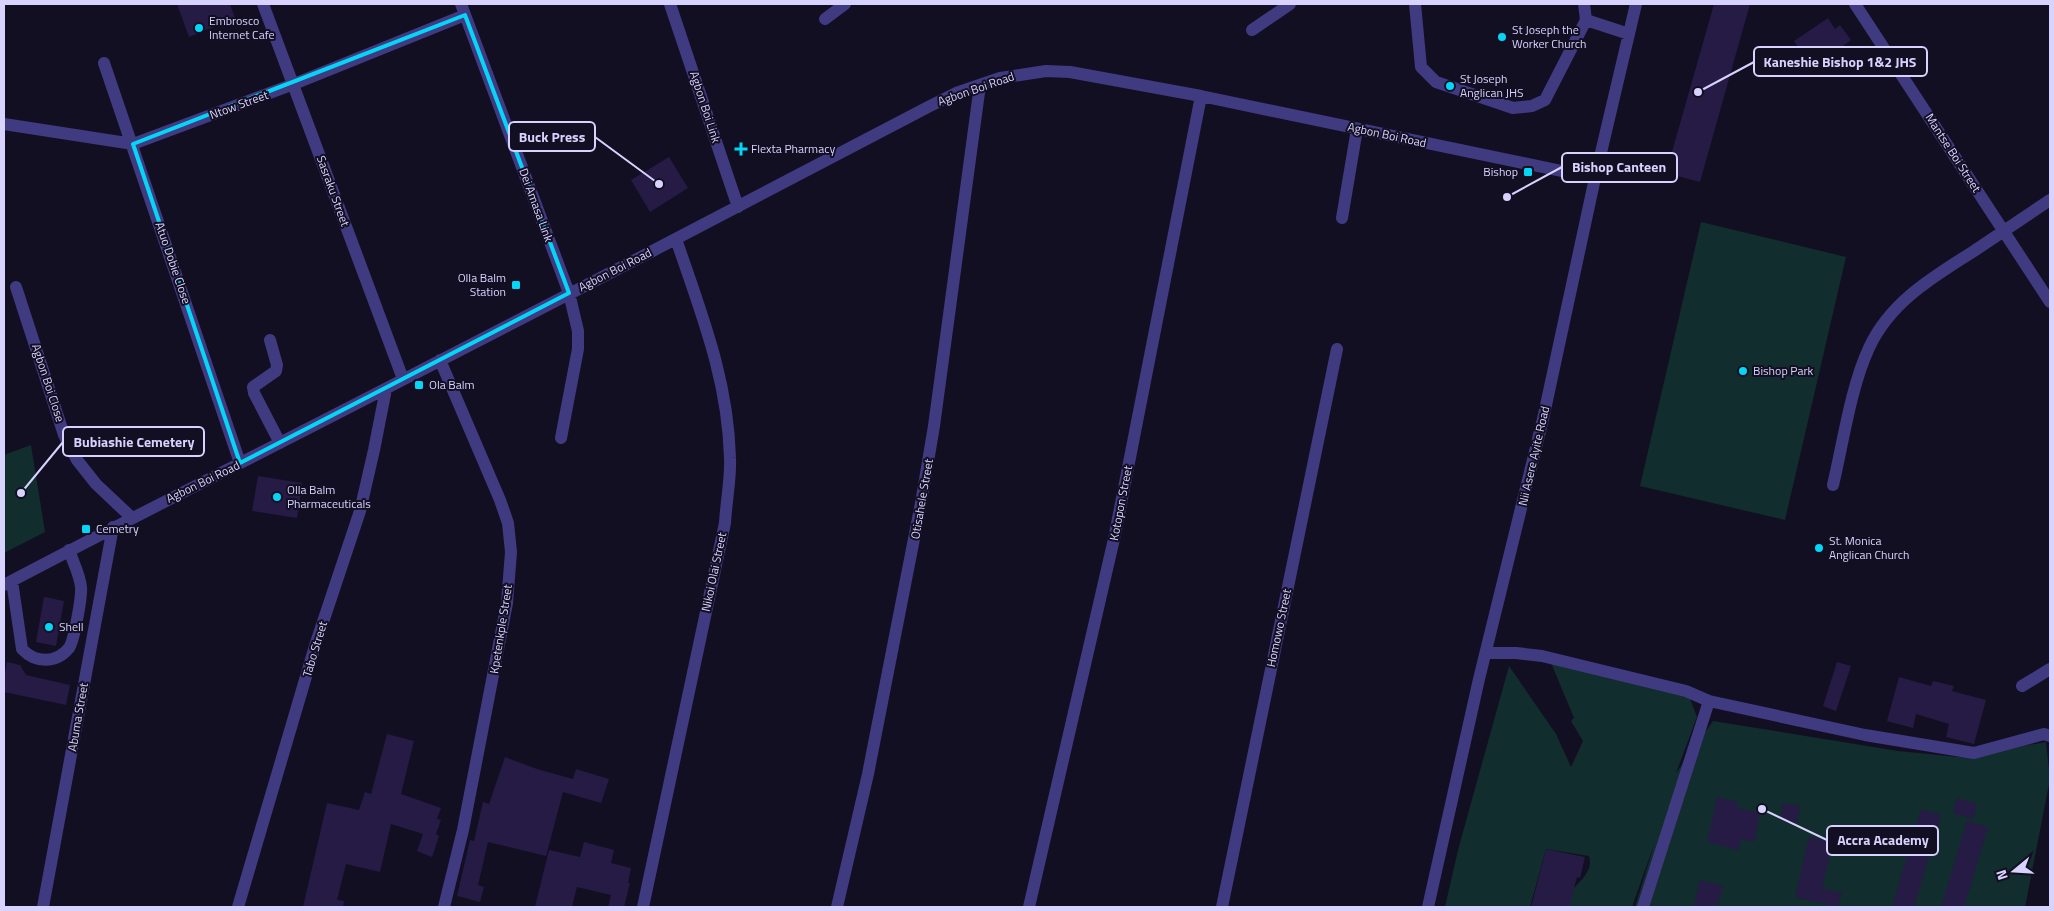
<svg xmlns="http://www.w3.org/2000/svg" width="2054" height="911" viewBox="0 0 2054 911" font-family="'Titillium Web',sans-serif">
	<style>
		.green { fill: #122d2d }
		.building { fill: #251b44 }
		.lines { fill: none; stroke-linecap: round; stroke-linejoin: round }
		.minor { stroke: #403a81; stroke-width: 12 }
		.marked { fill: none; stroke: #05d6f7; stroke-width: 4; stroke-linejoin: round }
		.poi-dot { fill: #05d6f7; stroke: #130f23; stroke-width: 2 }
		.labels { text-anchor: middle; stroke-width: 4; stroke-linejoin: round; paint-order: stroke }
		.poi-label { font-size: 12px; fill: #d8d2fe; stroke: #130f23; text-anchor: start }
		.street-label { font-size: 12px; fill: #d8d2fe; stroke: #130f23 }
		.leader { fill: none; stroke: #d8d2fe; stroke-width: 2 }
		.callout-dot { fill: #d8d2fe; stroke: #130f23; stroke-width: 2 }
		.callout { fill: #130f23; stroke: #d8d2fe; stroke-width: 2 }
		.callout-label { font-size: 14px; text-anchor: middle; font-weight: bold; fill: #d8d2fe }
	</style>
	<rect width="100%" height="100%" fill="#130f23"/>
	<!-- green -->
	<path class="green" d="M1701,222l145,35 -61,263 -145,-34z
		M31,445l14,87 -41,21v-98z
		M1549,658l140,38 8,21 -21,56 37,-52 185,30 60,6 88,-15 4,37 -25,128h-390l20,-65 -23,65h-70c3,-4 5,-9 8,-14 8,-11 24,-21 19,-37l-43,-7 -16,58h-85l13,-57 51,-184 47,68 15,33 12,-26 -12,-20 3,-3z"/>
	<!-- building -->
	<path class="building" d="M177,4h53l5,14 -46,19z
		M1714,4h36l-50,178 -34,-9z
		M1828,18l7,11 5,-4 11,15 -8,6 9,13 -12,7 -4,-5 -20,13 -22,-33z
		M669,157l19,31 -38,24 -19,-32z
		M258,476l44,7 -5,35 -45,-7z
		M44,597l20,4 -8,45 -20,-4z
		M7,662l13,3 6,10 44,10 -4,20 -62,-13v-13z
		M1837,662l14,4 -15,45 -13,-5z
		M1899,677l32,9 2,-5 21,5 -2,5 34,9 -12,44 -28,-7 3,-13 -33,-10 -3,14 -26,-7z
		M387,734l27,7 -13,53 40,14 -4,11 4,1 -5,14 3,2 -7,21 -15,-6 6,-17 -32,-10 -11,48 -34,-8 -9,36 7,1 -1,6h-40l24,-104 32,7 6,-18 6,2z
		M505,757l32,12 36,10 3,-10 33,10 -8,24 -38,-11 -17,64 -58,-14 -10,43 6,2 -4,15 -23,-6 13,-56 4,1 9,-39 6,2z
		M1717,797l21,5 -1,6 23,5 -6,29 -13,-3 -3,11 -31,-8z
		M1957,798l20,6 -4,15 -20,-6z
		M1783,803l17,3 -3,17 -17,-3z
		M1921,809l20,6 -27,92h-22z
		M1967,821l21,6 -24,80h-23z
		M1809,837l24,5 -11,46 20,5 -4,14 -43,-10z
		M584,842l30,8 -3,13 20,5 -3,15h2l-6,24h-16l3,-12 -34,-8 -5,20h-37l14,-57 31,7z
		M1546,849l39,8 -5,21 -3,-1 -8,30h-38z
		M1700,880l23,6 -5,19 -5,-1v3l-19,-2z"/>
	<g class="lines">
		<!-- minor -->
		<path class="minor" d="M263,4l140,375
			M461,4l108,289 9,38v18l-17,89
			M670,4l68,203
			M1415,4l6,63 15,15 77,26 19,-2 13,-6 41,-80
			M1584,4l2,16 43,14
			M1855,4l195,298
			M825,19l20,-15
			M1252,30l38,-26
			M104,63l136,400
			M4,124l129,20 161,-60 171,-69
			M1342,218l15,-89
			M16,287l48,148 13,25 19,24 35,33
			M270,340l7,25 -1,6 -23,16 1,6 26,50
			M440,360l60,140 8,23 3,29 -4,51 -44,227 -19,77
			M1833,485c10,-42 18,-99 36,-137 21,-46 64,-71 105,-97 25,-17 51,-34 76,-51
			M12,581l10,68c13,14 34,15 47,-1 5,-7 13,-51 12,-61 -1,-12 -8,-25 -12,-37
			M4,585c125,-66 251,-129 377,-194 184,-94 366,-189 549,-285l26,-13 44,-15 46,-7 24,1 131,24 394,82
			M1486,653h30l26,3 144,35 23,10 -66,206
			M2022,686l28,-17
			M1709,701l156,34 109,18 70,-19 6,2
			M43,907l70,-380
			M238,907l77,-261 45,-135 14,-61 12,-61
			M643,907l82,-384c1,-21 6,-44 5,-65 -2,-79 -29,-145 -54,-219
			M837,907l31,-133 53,-271 13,-77 46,-341
			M1029,907l85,-368 87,-443
			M1222,907l115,-558
			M1428,907l51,-228 64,-260 52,-241 41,-174"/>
	</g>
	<!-- marked area -->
	<path class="marked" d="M465,15l104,278 -329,170 -107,-319z"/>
	<!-- markers -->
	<g class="poi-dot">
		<circle cx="199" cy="28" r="5"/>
		<circle cx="1502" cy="37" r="5"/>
		<circle cx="1450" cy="86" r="5"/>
		<path d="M738.5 141.5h5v5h5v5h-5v5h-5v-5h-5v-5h5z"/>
		<rect x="1523" y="167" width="10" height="10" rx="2.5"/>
		<rect x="511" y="280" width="10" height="10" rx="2.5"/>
		<circle cx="1743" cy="371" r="5"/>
		<rect x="414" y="380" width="10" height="10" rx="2.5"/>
		<circle cx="277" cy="497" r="5"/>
		<rect x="81" y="524" width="10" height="10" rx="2.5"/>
		<circle cx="1819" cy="548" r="5"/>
		<circle cx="49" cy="627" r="5"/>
	</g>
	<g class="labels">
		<!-- poi labels -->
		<g class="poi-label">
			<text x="209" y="25">Embrosco<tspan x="209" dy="14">Internet Cafe</tspan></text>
			<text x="1512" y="34">St Joseph the<tspan x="1512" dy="14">Worker Church</tspan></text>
			<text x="1460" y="83">St Joseph<tspan x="1460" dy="14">Anglican JHS</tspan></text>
			<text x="751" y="153">Flexta Pharmacy</text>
			<text x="1518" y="176" text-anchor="end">Bishop</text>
			<text x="506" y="282" text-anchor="end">Olla Balm<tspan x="506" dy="14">Station</tspan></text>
			<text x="1753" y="375">Bishop Park</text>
			<text x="429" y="389">Ola Balm</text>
			<text x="287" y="494">Olla Balm<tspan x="287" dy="14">Pharmaceuticals</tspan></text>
			<text x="96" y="533">Cemetry</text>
			<text x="1829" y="545">St. Monica<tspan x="1829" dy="14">Anglican Church</tspan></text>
			<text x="59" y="631">Shell</text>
		</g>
		<!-- street labels -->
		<g class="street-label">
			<text transform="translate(976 89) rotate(-19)" y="4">Agbon Boi Road</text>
			<text transform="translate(239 105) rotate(-20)" y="4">Ntow Street</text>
			<text transform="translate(705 107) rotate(72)" y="4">Agbon Boi Link</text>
			<text transform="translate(1387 135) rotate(12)" y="4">Agbon Boi Road</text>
			<text transform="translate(1953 153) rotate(57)" y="4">Mantse Boi Street</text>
			<text transform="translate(333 191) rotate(70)" y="4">Sasraku Street</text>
			<text transform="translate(536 205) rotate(70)" y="4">Dei Amasa Link</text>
			<text transform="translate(173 263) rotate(71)" y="4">Atuo Dobie Close</text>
			<text transform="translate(615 270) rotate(-27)" y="4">Agbon Boi Road</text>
			<text transform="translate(48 383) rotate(72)" y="4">Agbon Boi Close</text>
			<text transform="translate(1534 456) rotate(-77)" y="4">Nii Asere Ayite Road</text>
			<text transform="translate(203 482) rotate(-26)" y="4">Agbon Boi Road</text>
			<text transform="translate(922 499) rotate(-80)" y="4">Otisahele Street</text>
			<text transform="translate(1121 503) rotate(-79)" y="4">Kotopon Street</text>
			<text transform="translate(714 572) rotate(-78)" y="4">Nikoi Olai Street</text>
			<text transform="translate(1279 628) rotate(-78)" y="4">Homowo Street</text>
			<text transform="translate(501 629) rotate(-81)" y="4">Kpetenkple Street</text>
			<text transform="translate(315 649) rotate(-73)" y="4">Tabo Street</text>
			<text transform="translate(78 717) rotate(-80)" y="4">Abuma Street</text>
		</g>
	</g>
	<!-- callouts -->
	<path class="leader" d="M1698 92L1754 62M659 184L595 137M1507 197L1562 167M21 493L63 442M1762 809L1827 840"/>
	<g class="callout-dot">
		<circle cx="1698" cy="92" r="5"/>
		<circle cx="659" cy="184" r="5"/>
		<circle cx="1507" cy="197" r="5"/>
		<circle cx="21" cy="493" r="5"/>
		<circle cx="1762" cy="809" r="5"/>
	</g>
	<g class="callout">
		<rect x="1754" y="47" width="173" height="29" rx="5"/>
		<rect x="509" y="122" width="86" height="29" rx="5"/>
		<rect x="1562" y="153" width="115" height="29" rx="5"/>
		<rect x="63" y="427" width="141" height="29" rx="5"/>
		<rect x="1827" y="826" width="111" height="29" rx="5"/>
	</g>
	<g class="callout-label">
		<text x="1840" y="67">Kaneshie Bishop 1&amp;2 JHS</text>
		<text x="552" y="142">Buck Press</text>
		<text x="1619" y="172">Bishop Canteen</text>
		<text x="134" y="447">Bubiashie Cemetery</text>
		<text x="1883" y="845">Accra Academy</text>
	</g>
	<!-- border -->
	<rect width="2054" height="911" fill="none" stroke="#d8d2fe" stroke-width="10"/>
	<!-- north arrow -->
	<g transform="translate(2014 871) rotate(252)" stroke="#130f23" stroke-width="4" paint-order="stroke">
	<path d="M0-4L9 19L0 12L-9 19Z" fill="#d8d2fe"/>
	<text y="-8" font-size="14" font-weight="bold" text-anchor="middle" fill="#d8d2fe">N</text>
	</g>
</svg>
